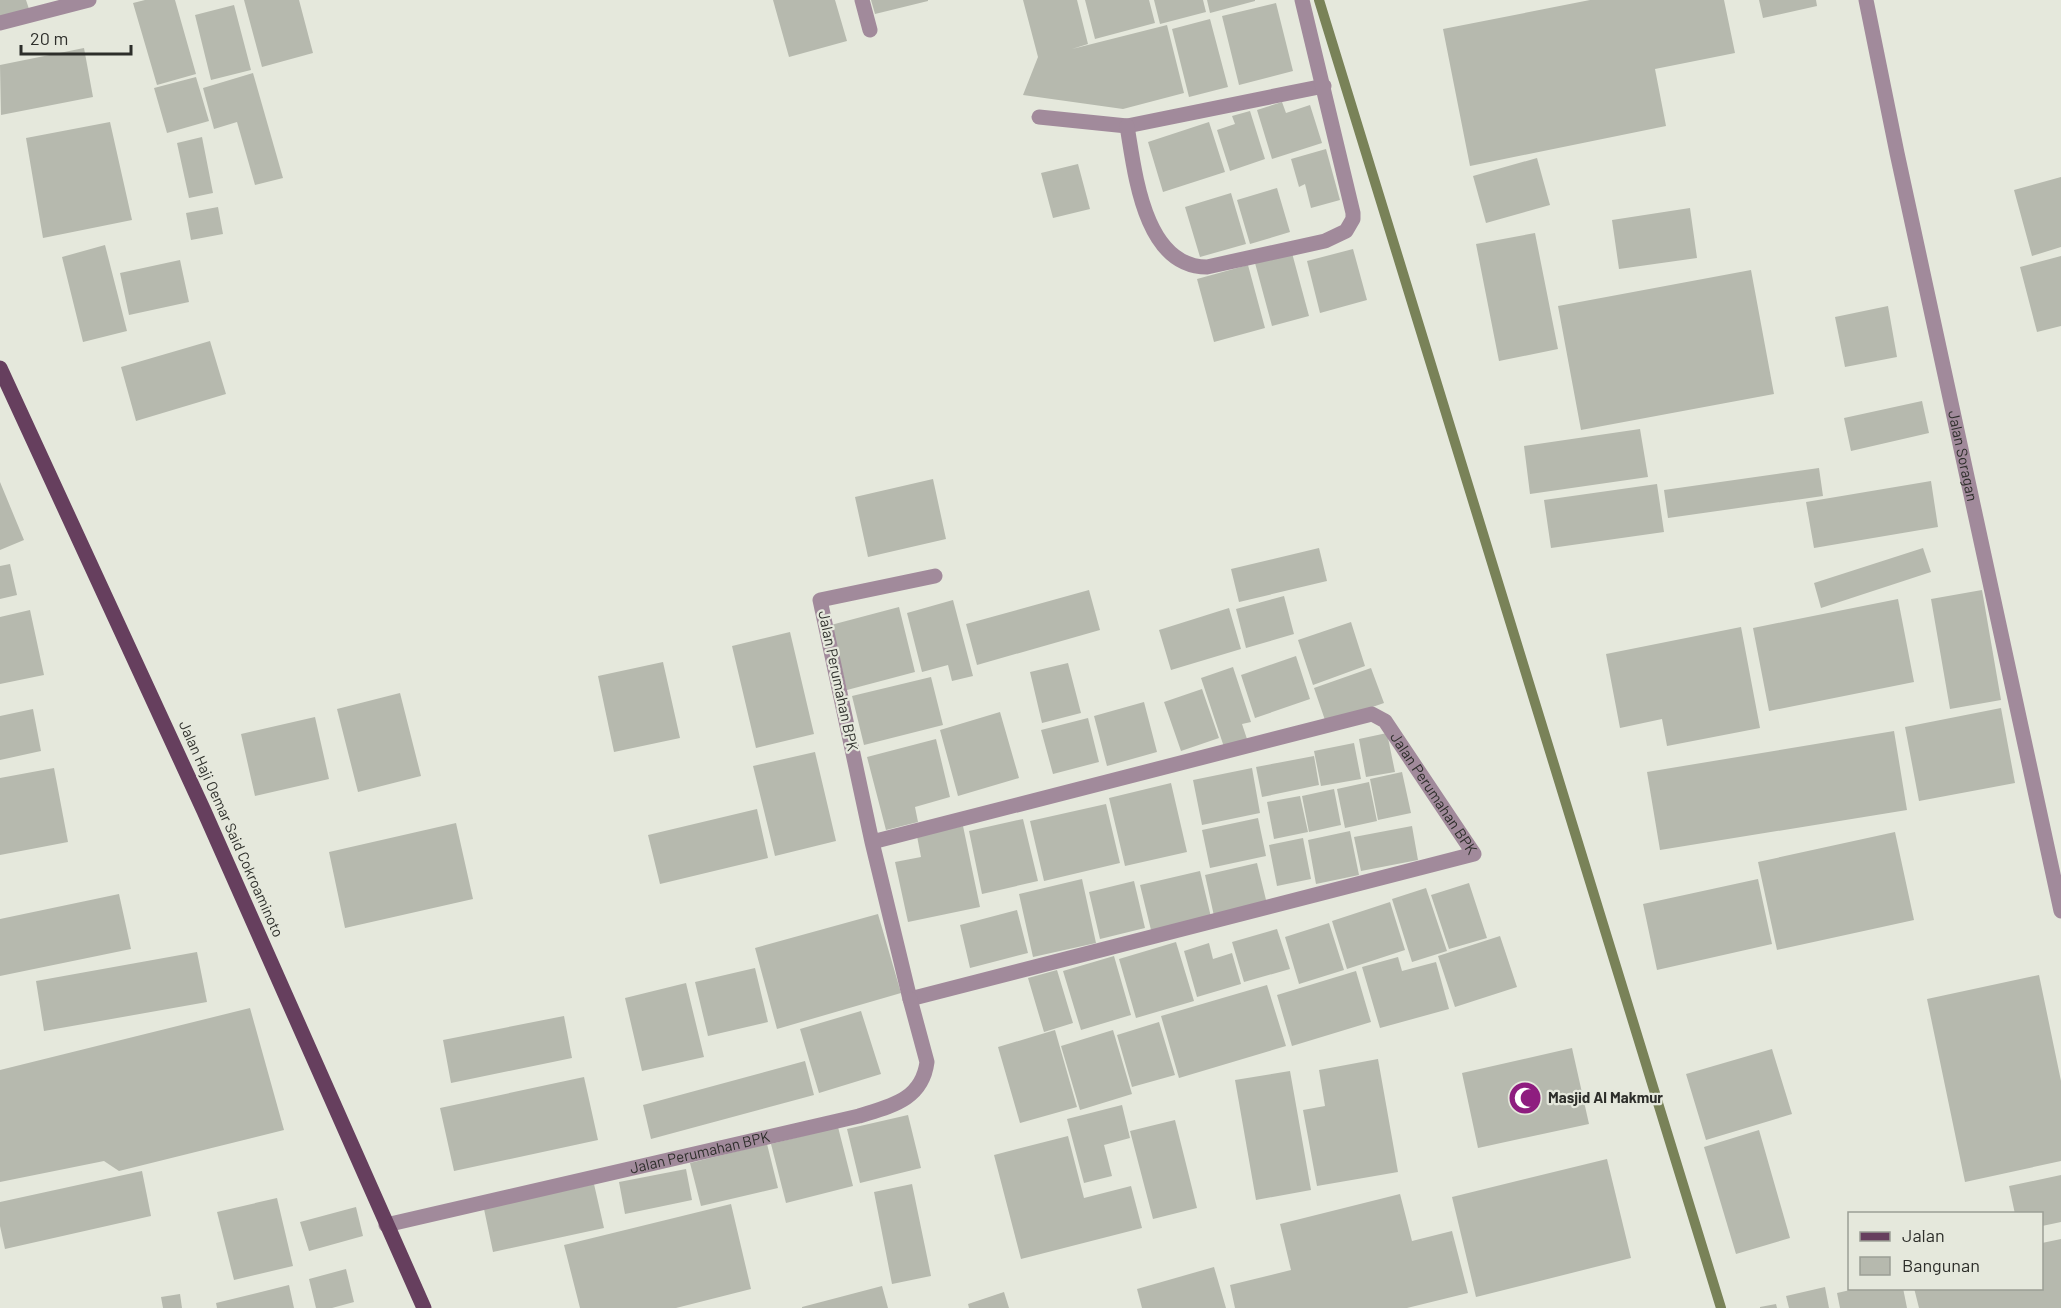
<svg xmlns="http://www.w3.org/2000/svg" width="2061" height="1308" viewBox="0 0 2061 1308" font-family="Barlow,sans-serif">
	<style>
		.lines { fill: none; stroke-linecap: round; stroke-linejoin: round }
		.stream { stroke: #798258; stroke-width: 10 }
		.building { fill: #b6b9ae }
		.minor { stroke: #a18a9b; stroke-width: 15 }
		.major { stroke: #663f5e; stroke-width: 15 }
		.labels { text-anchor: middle; stroke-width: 4.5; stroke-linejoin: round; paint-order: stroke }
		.street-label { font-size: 15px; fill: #2d2e2a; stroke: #e5e8dc }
		.poi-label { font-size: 15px; font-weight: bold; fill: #2d2e2a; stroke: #e5e8dc; text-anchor: start }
	</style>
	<rect width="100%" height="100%" fill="#e5e8dc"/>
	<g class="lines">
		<!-- stream -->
		<path class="stream" d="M1319,0l402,1308"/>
	</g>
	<!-- building -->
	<path class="building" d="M0,0h26l3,9 -29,10z
		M145,0h30l21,74 -39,11 -24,-82z
		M244,0h55l14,53 -51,14z
		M773,0h62l12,41 -58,16z
		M871,0h57v1l-53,13z
		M1023,0h54l11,44 -16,5 95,-24 17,68 -61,16 -100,-14 15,-38z
		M1085,0h64l6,23 -60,16z
		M1154,0h49l3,12 -46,12z
		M1207,0h48v1l-45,12z
		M1590,0h134l11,53 -80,16 11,57 -196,40 -27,-137z
		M1759,0h57l1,6 -54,12z
		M1276,3l17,68 -54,14 -17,-69z
		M234,5l17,65 -40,10 -16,-65z
		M1210,19l18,68 -39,10 -17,-68z
		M84,48l9,49 -92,18 -1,-50z
		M253,73l30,105 -28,7 -18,-63 -23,7 -11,-41z
		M196,77l13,44 -42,12 -13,-45z
		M1282,102l4,11 24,-8 12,38 -50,16 -15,-49z
		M1250,111l15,48 -35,12 -13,-41 18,-6 -3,-8z
		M110,122l22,98 -89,18 -17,-100z
		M1209,122l16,50 -62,20 -15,-50z
		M202,137l11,56 -24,5 -12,-55z
		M1326,149l14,51 -29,8 -6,-24 -6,3 -8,-28z
		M1537,158l13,47 -64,18 -13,-47z
		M1078,164l12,45 -37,9 -12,-45z
		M2061,177v70l-29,9 -18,-66z
		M1277,188l13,44 -40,12 -13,-44z
		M1231,193l15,51 -46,13 -15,-50z
		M218,207l5,27 -32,6 -5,-27z
		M1690,208l7,50 -78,11 -7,-49z
		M1535,233l23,116 -59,12 -23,-117z
		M105,245l22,86 -44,11 -21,-85z
		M1353,249l14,51 -47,13 -13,-52z
		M1292,253l17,63 -37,10 -17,-63z
		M2061,256v70l-24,6 -17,-65z
		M180,260l9,42 -60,13 -9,-42z
		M1248,265l17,63 -51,14 -17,-63z
		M1751,270l23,124 -193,36 -23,-124z
		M1888,306l9,51 -52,10 -10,-50z
		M210,341l16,53 -90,27 -15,-54z
		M1922,401l7,32 -78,18 -7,-33z
		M1640,429l8,48 -118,17 -6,-48z
		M1819,468l4,28 -155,22 -4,-28z
		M933,479l13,60 -78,18 -13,-60z
		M1931,481l7,46 -124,21 -8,-46z
		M0,482l24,58 -24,10z
		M1657,484l7,48 -113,16 -7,-48z
		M1319,548l8,33 -88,21 -8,-33z
		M1923,548l8,24 -110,36 -7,-25z
		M10,564l7,31 -17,4v-33z
		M1089,590l11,40 -123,35 -11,-41z
		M1982,590l19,110 -51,9 -19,-110z
		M1284,596l10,38 -48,14 -10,-39z
		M1898,599l16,83 -145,29 -16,-83z
		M953,600l20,76 -21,5 -4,-16 -26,7 -15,-59z
		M899,607l16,65 -68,18 -16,-65z
		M1229,608l12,41 -70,21 -12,-40z
		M30,610l14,65 -44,9v-67z
		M1351,622l14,44 -52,19 -15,-45z
		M1741,627l19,101 -93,18 -5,-27 -42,9 -14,-74z
		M790,632l24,102 -58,14 -24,-102z
		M1296,656l14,43 -55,19 -14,-43z
		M663,662l17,76 -66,14 -16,-76z
		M1068,663l13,50 -39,10 -12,-51z
		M1233,667l18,55 -9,2 5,15 -23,8 -23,-69z
		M1371,668l13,35 -58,20 -12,-35z
		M931,677l12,48 -79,20 -12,-49z
		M1202,689l17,49 -38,13 -17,-49z
		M400,693l21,83 -63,16 -21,-83z
		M1144,702l13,50 -50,14 -13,-50z
		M2001,708l14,75 -96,18 -14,-74z
		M33,709l8,42 -41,9v-44z
		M1000,712l19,66 -61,18 -18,-66z
		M315,717l14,62 -74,17 -14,-62z
		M1088,718l11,44 -46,12 -12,-44z
		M1894,731l13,79 -247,40 -13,-78z
		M1387,733l8,39 -29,5 -7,-38z
		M936,739l14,58 -35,10 3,15 -32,8 -19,-73z
		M1354,743l7,36 -40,7 -7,-35z
		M815,752l21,89 -61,15 -22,-90z
		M1314,756l5,29 -57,12 -6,-30z
		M54,768l14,74 -68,13v-77z
		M1252,768l8,45 -58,12 -9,-45z
		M1402,772l9,41 -33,7 -8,-41z
		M1369,782l8,39 -32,7 -8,-39z
		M1171,783l16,69 -62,14 -16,-68z
		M1334,789l7,36 -32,7 -7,-36z
		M1300,796l8,36 -34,7 -7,-37z
		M1106,804l14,59 -76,18 -14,-60z
		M757,809l11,49 -108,26 -12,-49z
		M1258,818l8,38 -56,12 -8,-38z
		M1023,819l15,62 -56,13 -13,-63z
		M456,823l17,76 -128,29 -16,-76z
		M963,826l17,81 -72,15 -13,-60 26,-5 -4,-21z
		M1412,826l6,34 -57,11 -7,-34z
		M1350,831l9,44 -43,9 -8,-44z
		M1895,832l19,88 -137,30 -19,-88z
		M1303,838l8,41 -34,7 -8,-41z
		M1257,863l10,41 -53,12 -9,-41z
		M1200,871l11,46 -60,13 -11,-45z
		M1082,879l14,64 -63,14 -14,-63z
		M1758,879l14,65 -115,26 -14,-66z
		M1134,881l11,47 -45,11 -11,-47z
		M1469,883l18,55 -38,11 -18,-54z
		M1426,888l21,63 -35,11 -20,-63z
		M119,894l12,55 -131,27v-57z
		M1390,902l15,48 -58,19 -15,-48z
		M1017,910l11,43 -58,15 -10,-43z
		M878,914l23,79 -124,36 -22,-81z
		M1329,923l15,47 -45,14 -14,-47z
		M1277,929l13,40 -46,13 -12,-40z
		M1500,936l17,51 -62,20 -17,-51z
		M1176,942l18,59 -58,17 -17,-59z
		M1209,943l4,16 19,-6 9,31 -44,13 -13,-46z
		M197,952l10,50 -163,29 -8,-50z
		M1114,956l17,59 -50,15 -18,-59z
		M1398,957l4,14 34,-9 13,47 -69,19 -18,-61z
		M755,968l13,54 -60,14 -13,-54z
		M1057,970l16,53 -29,9 -16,-54z
		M1356,971l15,51 -79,24 -15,-51z
		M2039,975l22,106v80l-96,21 -38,-183z
		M686,983l18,74 -62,14 -17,-73z
		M1267,985l19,61 -107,32 -18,-62z
		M250,1008l34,122 -165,41 -15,-10 -104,21v-112z
		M861,1011l20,63 -62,19 -19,-64z
		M564,1016l8,42 -121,25 -8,-43z
		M1159,1022l16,53 -43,12 -15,-52z
		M1055,1030l22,77 -57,16 -22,-76z
		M1113,1030l19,64 -52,16 -19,-64z
		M1572,1048l17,76 -111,24 -16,-75z
		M1772,1049l20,65 -86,26 -20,-66z
		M1378,1059l20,113 -81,14 -14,-76 22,-4 -6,-36z
		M805,1061l9,34 -163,44 -8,-34z
		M1290,1071l21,119 -55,10 -21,-120z
		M584,1077l14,63 -144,31 -14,-63z
		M1122,1105l8,33 -26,7 8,31 -28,7 -17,-64z
		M908,1115l13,53 -61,15 -13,-54z
		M1175,1120l22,88 -44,11 -23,-88z
		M838,1127l15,59 -67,17 -15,-59z
		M1759,1130l31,108 -54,16 -32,-107z
		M1068,1136l16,62 47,-12 11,42 -121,31 -27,-104z
		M767,1144l11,44 -77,18 -11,-43z
		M1607,1159l24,99 -155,39 -24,-100z
		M686,1169l6,31 -67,14 -6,-32z
		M142,1171l9,45 -146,33 -5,-23v-24z
		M2061,1175v47l-19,4v-12h-27l-6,-28z
		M594,1184l10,44 -111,24 -9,-43z
		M912,1184l19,92 -39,8 -18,-92z
		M1400,1194l12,47 40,-10 16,62 -61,15h-172l-5,-23 61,-15 -11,-46z
		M277,1198l16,68 -59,14 -17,-68z
		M731,1204l20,85 -75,19h-96l-16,-63z
		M356,1207l7,29 -54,15 -9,-29z
		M2061,1239v69h-142l-5,-20h128v-45z
		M1214,1267l12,41h-84l-5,-19z
		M346,1269l8,33 -22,6h-16l-7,-29z
		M289,1285l5,23h-77l-1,-5z
		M882,1286l6,22h-86v-1z
		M1825,1287l4,21h-40l-3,-12z
		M1859,1288h44l4,20h-67l-3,-15z
		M1004,1292l5,16h-40l-1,-4z
		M180,1294l2,14h-19l-2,-11z
		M1776,1304l1,4h-17v-1z"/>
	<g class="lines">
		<!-- minor -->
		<g class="minor">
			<path d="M862,0l8,30"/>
			<path id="s1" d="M1866,0l31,153 164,758"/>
			<path d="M0,23l89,-23"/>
			<path d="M1039,117l88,9 197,-40"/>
			<path d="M1127,126c8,47 17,141 80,141l118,-26 21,-10 7,-12v-6l-51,-213"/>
			<path id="s2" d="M872,842l500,-128 13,7 89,133 -564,145 -38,-157 -52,-242 115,-24"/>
			<path id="s3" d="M386,1225l473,-109c32,-10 63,-16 68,-54l-17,-63"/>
		</g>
		<!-- major -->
		<path class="major" d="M0,368l204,443 220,497"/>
	</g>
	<!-- icons -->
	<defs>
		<g id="mosque-disc" transform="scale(1.725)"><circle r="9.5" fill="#8e1d7f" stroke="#e5e8dc"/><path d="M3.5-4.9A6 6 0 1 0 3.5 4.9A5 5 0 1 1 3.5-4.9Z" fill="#fff"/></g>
	</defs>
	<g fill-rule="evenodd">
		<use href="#mosque-disc" x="1525" y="1098"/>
	</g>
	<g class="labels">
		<!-- street labels -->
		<g class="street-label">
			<text dy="5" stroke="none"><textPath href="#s1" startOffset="466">Jalan Soragan</textPath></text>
			<text transform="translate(838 681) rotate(78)" y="5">Jalan Perumahan BPK</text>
			<text dy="5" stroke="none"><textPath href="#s2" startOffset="618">Jalan Perumahan BPK</textPath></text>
			<text transform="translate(231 829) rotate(66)" y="5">Jalan Haji Oemar Said Cokroaminoto</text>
			<text dy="5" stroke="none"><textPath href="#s3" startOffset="322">Jalan Perumahan BPK</textPath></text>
		</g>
		<!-- poi labels -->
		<g class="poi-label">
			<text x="1548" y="1103">Masjid Al Makmur</text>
		</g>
	</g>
	<!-- legend -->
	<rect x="1848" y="1212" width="195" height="78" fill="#e5e8dc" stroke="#9b9e95" stroke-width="1.5"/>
	<rect x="1860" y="1232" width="30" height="9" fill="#663f5e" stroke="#9b9e95" stroke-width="1.5"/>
	<text x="1902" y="1242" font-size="18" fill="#2d2e2a">Jalan</text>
	<rect x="1860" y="1257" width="30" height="18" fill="#b6b9ae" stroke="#9b9e95" stroke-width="1.5"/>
	<text x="1902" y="1272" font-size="18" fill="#2d2e2a">Bangunan</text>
	<!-- scale -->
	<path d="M21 45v9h110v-9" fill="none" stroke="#2d2e2a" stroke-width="3"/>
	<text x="30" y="45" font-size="18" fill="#2d2e2a" stroke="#e5e8dc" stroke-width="4.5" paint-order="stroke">20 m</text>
</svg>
